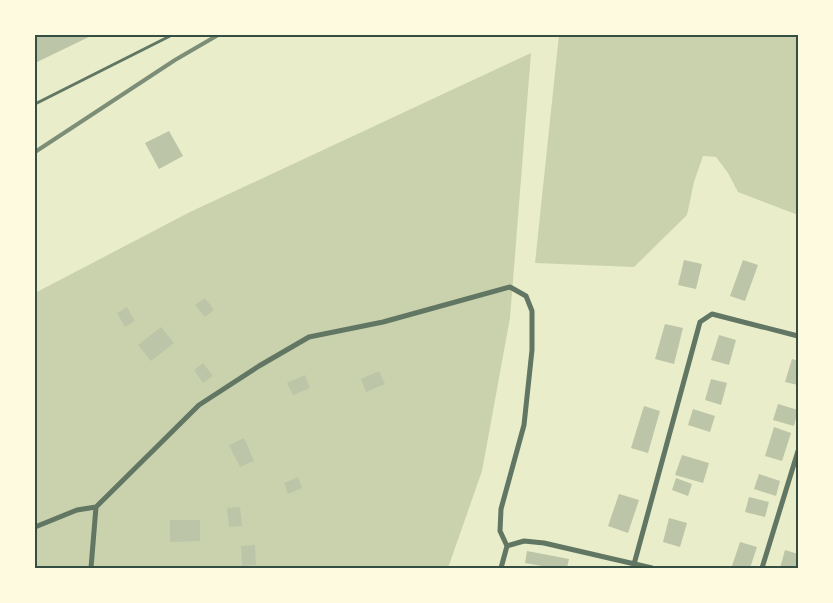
<svg xmlns="http://www.w3.org/2000/svg" width="833" height="603" viewBox="0 0 833 603" font-family="'Fira Sans',sans-serif">
	<style>
		.green { fill: #cad2ad }
		.building { fill: #bcc5a7 }
		.lines { fill: none; stroke-linecap: round; stroke-linejoin: round }
		.service { stroke: #617663; stroke-width: 3 }
		.minor { stroke: #617663; stroke-width: 5 }
		.rail { stroke: #7c8e77; stroke-width: 4 }
		.neatline { fill: none; stroke: #344e41; stroke-width: 2 }
	</style>
	<rect width="100%" height="100%" fill="#e9edc9"/>
	<!-- green -->
	<path class="green" d="M559,35h239v180l-60,-23 -10,-19 -12,-16 -13,-1 -9,26 -7,33 -53,52 -99,-4z
		M531,53l-21,265 -28,153 -34,97h-413v-275l155,-81z"/>
	<!-- building -->
	<path class="building" d="M39,35h54l-58,28v-26z
		M169,131l14,25 -24,13 -14,-26z
		M684,260l18,4 -6,25 -18,-4z
		M743,260l15,5 -13,36 -15,-5z
		M205,298l9,12 -9,7 -10,-12z
		M127,307l8,14 -10,6 -8,-14z
		M665,324l18,4 -9,36 -19,-5z
		M161,327l13,16 -23,18 -13,-16z
		M719,335l17,5 -7,25 -18,-5z
		M792,359l6,2v24l-13,-3z
		M203,363l10,13 -10,7 -9,-13z
		M379,371l6,13 -19,8 -5,-13z
		M305,375l5,13 -17,7 -6,-12z
		M711,379l16,4 -6,22 -16,-5z
		M778,404l20,6 -4,16 -21,-6z
		M644,406l16,5 -12,42 -17,-5z
		M693,409l22,7 -5,16 -22,-7z
		M774,427l17,6 -9,28 -17,-5z
		M244,438l10,23 -14,6 -11,-22z
		M682,455l27,8 -6,20 -28,-8z
		M759,474l21,7 -4,15 -22,-7z
		M298,477l4,11 -14,6 -4,-11z
		M676,478l16,6 -4,12 -16,-6z
		M619,494l20,6 -11,33 -20,-7z
		M749,497l20,5 -4,15 -20,-5z
		M240,507l2,19 -13,1 -2,-19z
		M669,518l18,5 -7,24 -17,-5z
		M170,520h30v21l-30,1z
		M740,542l17,5 -7,21h-12l-6,-2z
		M255,545l1,20 -14,1 -1,-20z
		M785,550l13,4v14h-18z
		M527,551l42,8 -2,9h-25v-2l-17,-3z"/>
	<g class="lines">
		<!-- service -->
		<path class="service" d="M35,104l137,-69"/>
		<!-- minor -->
		<path class="minor" d="M35,527l42,-17 19,-3 103,-102 60,-39 50,-29 74,-15 127,-35 16,9 6,15v39l-8,75 -23,84 -1,22 7,15
			M91,568l5,-61
			M501,568l6,-22 17,-5 20,2 108,25
			M633,568l67,-246 12,-8 86,22
			M762,568l36,-117"/>
		<!-- rail -->
		<path class="rail" d="M35,152l140,-92 43,-25"/>
	</g>
	<!-- border -->
	<rect width="833" height="603" fill="none" stroke="#fefae0" stroke-width="72"/>
	<rect x="36" y="36" width="761" height="531" class="neatline"/>
</svg>
